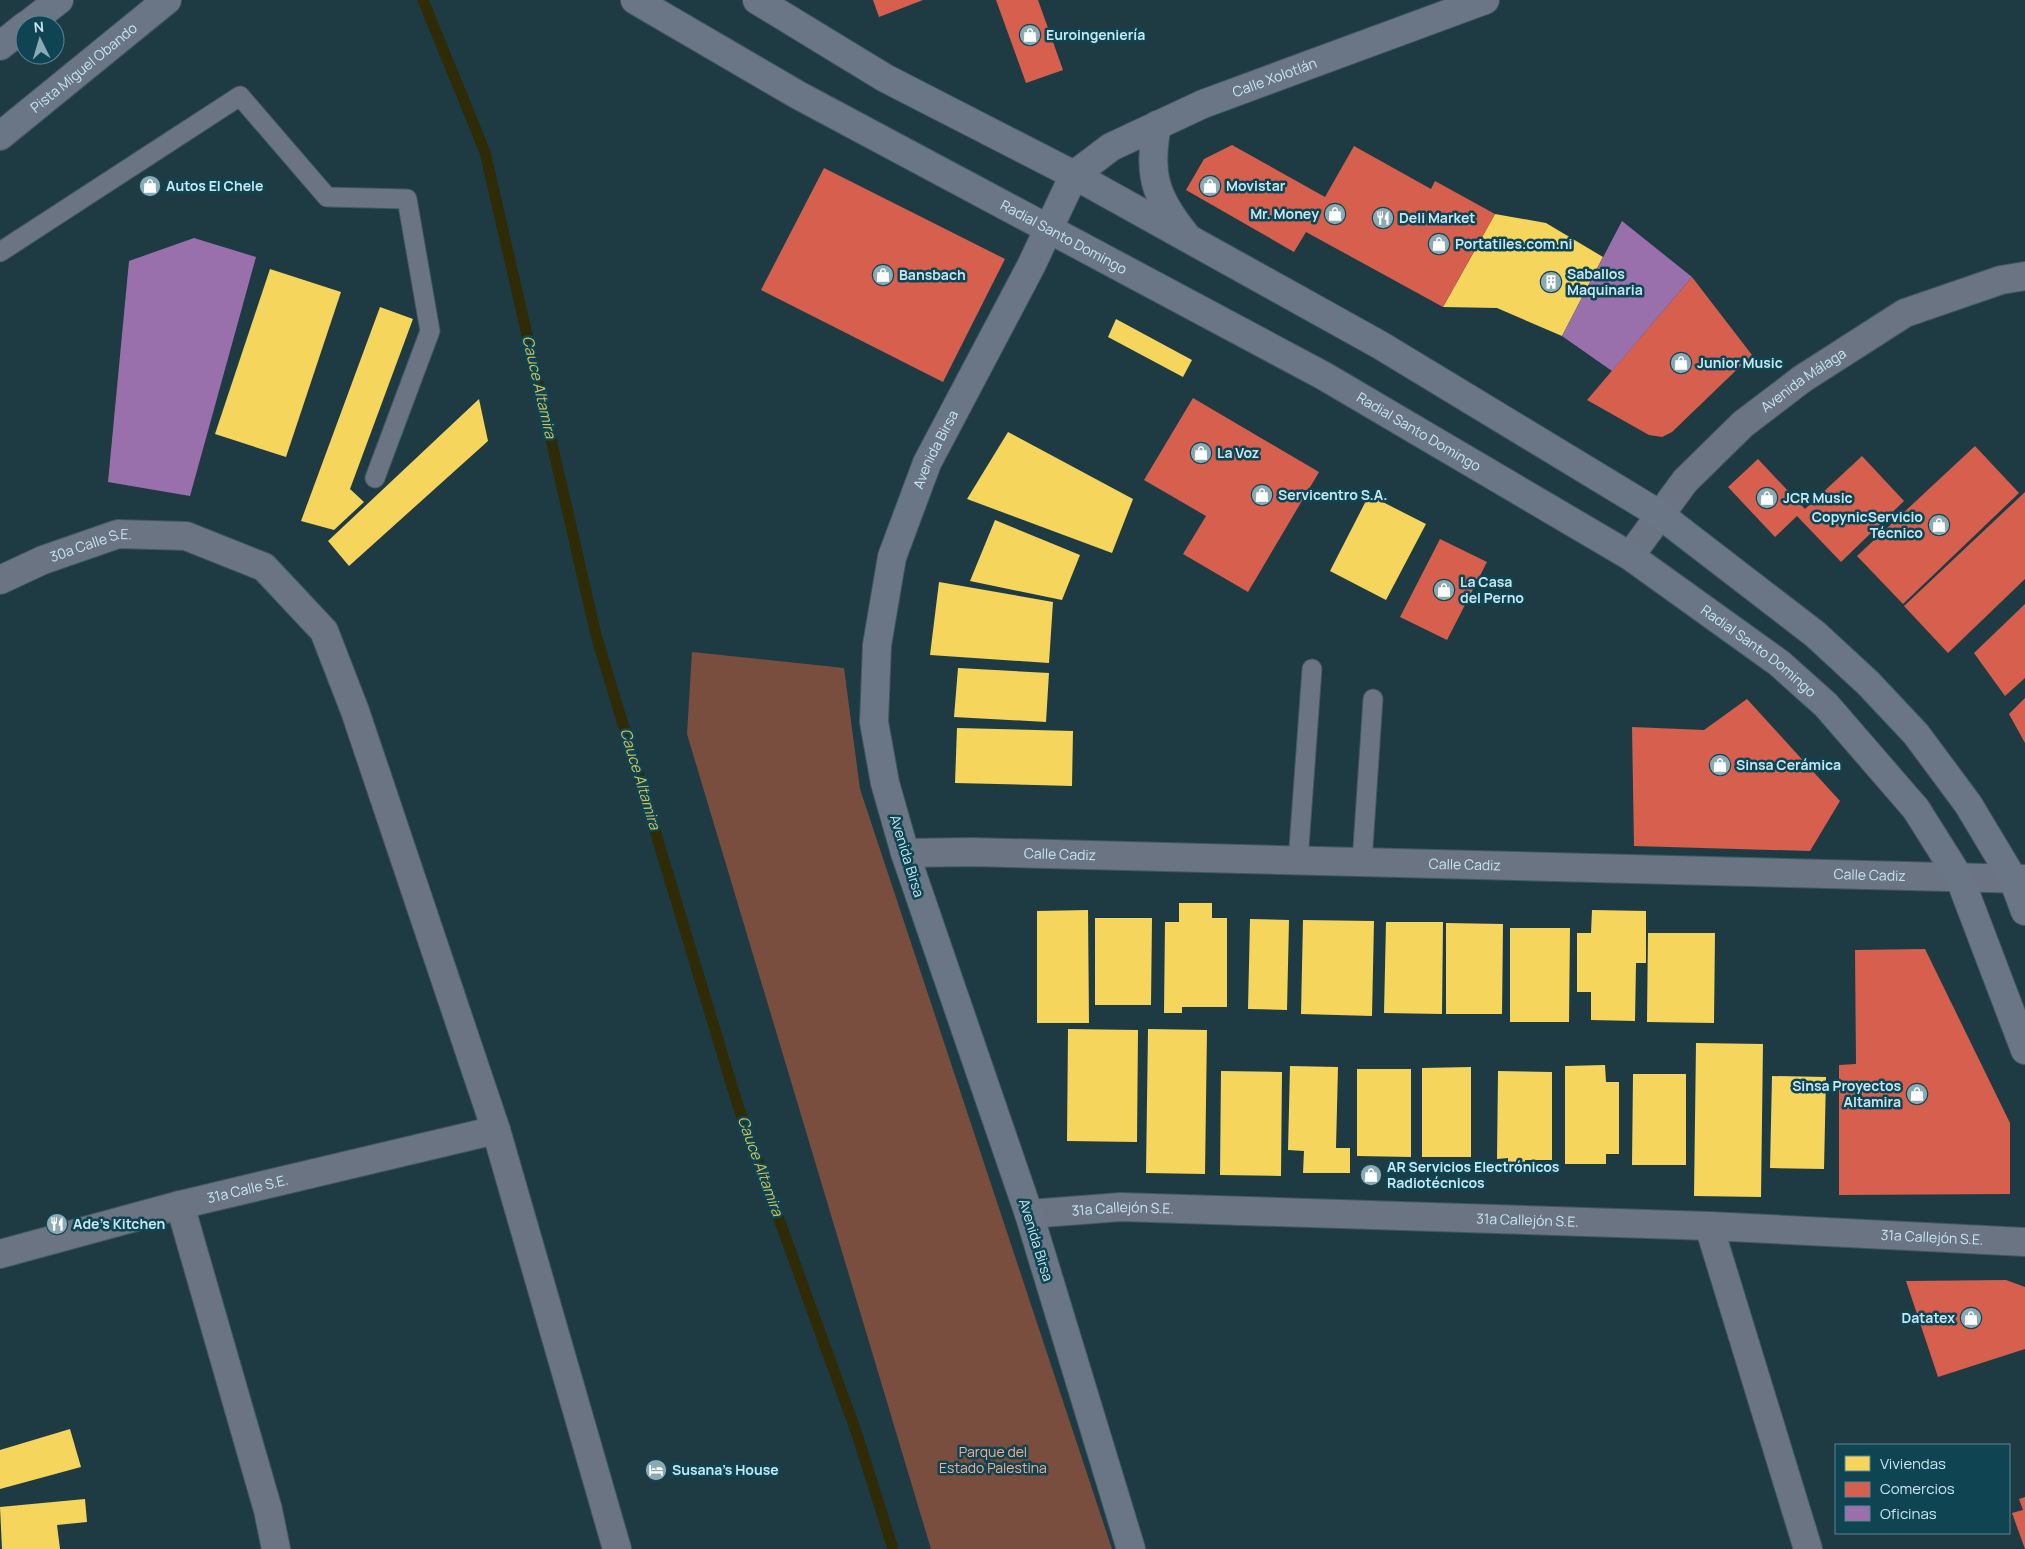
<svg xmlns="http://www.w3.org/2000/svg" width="2025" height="1549" viewBox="0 0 2025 1549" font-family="Manrope,sans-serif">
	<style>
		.green { fill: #7a4e3f }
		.homes { fill: #f6d55c }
		.shops { fill: #d6604d }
		.offices { fill: #9970ab }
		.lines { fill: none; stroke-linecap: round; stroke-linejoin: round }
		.stream { stroke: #2e2b06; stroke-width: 11 }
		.lane-casing { stroke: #40585f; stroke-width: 21 }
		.street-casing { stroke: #40585f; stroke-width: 30 }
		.secondary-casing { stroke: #40585f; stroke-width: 30 }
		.lane { stroke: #6a7482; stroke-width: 19 }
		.street { stroke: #6a7482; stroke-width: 28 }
		.secondary { stroke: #6a7685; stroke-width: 28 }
		.labels { text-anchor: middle; stroke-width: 5; stroke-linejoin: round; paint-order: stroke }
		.poi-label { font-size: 14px; font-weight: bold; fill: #c7e6f1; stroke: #0f4452; text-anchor: start }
		.street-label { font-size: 14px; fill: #c7e6f1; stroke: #0f4452 }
		.park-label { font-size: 14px; fill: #fcab90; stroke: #0f4452 }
		.water-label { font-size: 15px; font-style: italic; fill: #d4c156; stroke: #0f4452 }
	</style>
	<rect width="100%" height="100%" fill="#1e3b43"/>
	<!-- green -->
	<path class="green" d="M692,652l152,16 16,121 252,760h-181l-244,-815z"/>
	<!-- homes -->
	<path class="homes" d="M1495,214l51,9 57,34 -41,79 -65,-28 -54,-1z
		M270,269l71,23 -55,165 -71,-23z
		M380,307l33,12 -63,170 14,13 -30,28 -33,-9z
		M1116,319l76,41 -9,17 -75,-40z
		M479,399l9,42 -139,125 -21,-25z
		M1008,432l125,67 -21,54 -145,-54z
		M1369,495l57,29 -40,76 -56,-29z
		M995,520l85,35 -18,45 -92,-19z
		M939,582l114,20 -4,61 -119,-8z
		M958,668l91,5 -3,49 -92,-5z
		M957,728l116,3 -1,55 -117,-3z
		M1179,903h33v15h15v89h-45v6h-18l1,-91h14z
		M1088,910l1,113h-52v-112z
		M1592,910l54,1v52h-10l-1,58 -44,-1v-28h-14v-59h14z
		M1095,918h57l-1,87h-56z
		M1250,919l39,1 -2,90 -39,-1z
		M1303,920l71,1 -2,95 -71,-2z
		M1386,922h57l-1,92 -58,-1z
		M1446,923l57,1 -1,90h-56z
		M1510,928h60l-1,94h-59z
		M1648,933h67l-1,90 -67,-1z
		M1068,1029l70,1 -1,112 -70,-1z
		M1148,1029l59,1 -2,144 -59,-1z
		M1696,1043l67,1 -2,153 -67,-1z
		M1605,1065l1,17h13v72h-13v10h-41v-98z
		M1290,1066l48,1 -2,81h14v25h-47l1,-22 -16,-1z
		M1471,1067v90h-49v-89z
		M1357,1069h54v88l-54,-1z
		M1221,1071l61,1 -1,104 -61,-1z
		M1498,1071l54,1v88h-27v12h-17v-14l-11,1z
		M1633,1074h53v91h-54z
		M1772,1076l54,1 -2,92 -54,-1z
		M70,1429l11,38 -81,22v-39z
		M85,1499l2,23 -30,3 3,24h-58l-2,-42z"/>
	<!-- shops -->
	<path class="shops" d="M873,0h50l-44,17z
		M996,0h42l25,70 -37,13z
		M1232,145l93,52 29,-51 77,43 4,-8 60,33 -52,93 -137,-75 -12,20 -108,-62 18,-31z
		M824,168l181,91 -62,123 -182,-92z
		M1692,277l60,78 -80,77 -10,5 -13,-2 -62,-35z
		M1193,398l126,74 -71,120 -65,-38 23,-38 -62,-36z
		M1975,446l44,47 -116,111 -46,-48z
		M1862,456l42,45 -63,61 -44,-46 -22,21 -47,-50 30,-28 47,50z
		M2025,492v87l-77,74 -44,-47z
		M1440,539l47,23 -40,78 -47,-23z
		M2025,604v74l-20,18 -31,-43z
		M2025,698v45l-16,-29z
		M1747,699l93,102 -30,50 -176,-5 -2,-119 72,3z
		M1925,949l85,174v71l-171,1v-130l17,-1 -1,-114z
		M2006,1280l19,7v62l-87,28 -32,-96z
		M2025,1497v52l-13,-36 11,-3 -4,-11z"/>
	<!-- offices -->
	<path class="offices" d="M1622,221l70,56 -80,94 -50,-35z
		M194,238l62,19 -66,239 -82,-14 21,-221z"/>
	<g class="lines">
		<!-- stream -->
		<path class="stream" d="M423,0l62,152 111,483 142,471 120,331 35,112"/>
		<!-- lane casing -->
		<g class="lane-casing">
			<path id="lane" d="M0,252l240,-156 87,101 80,2 23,132 -55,147
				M1298,861l14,-192
				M1362,862l11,-163"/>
		</g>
		<!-- street casing -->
		<g class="street-casing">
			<g id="street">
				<path id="s1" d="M1630,556l55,-75 58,-57 59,-45 103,-66 96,-33 24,-4"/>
				<path id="s2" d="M0,580l43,-20 75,-26 68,2 78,31 60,64 31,80 141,419 121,419"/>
				<path id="s3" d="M905,853l67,-1 1053,27"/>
				<path d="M180,1205l88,305 8,39"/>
				<path id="s4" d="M1029,1214l92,-7 588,19 316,16"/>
				<path d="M1709,1226l99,323"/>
				<path id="s5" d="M0,1254l180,-49 316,-75"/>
			</g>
		</g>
		<!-- secondary casing -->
		<g class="secondary-casing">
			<g id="secondary">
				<path id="s6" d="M635,0l163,95 526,281 306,180 149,107 47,42 90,104 44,70 65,171"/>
				<path d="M757,0l128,78 189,97 306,170 279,169 156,120 53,49 48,51 52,70 45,75 12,32"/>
				<path d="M27,25l32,-25"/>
				<path d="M0,46l25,-20"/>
				<path d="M1157,125c-9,47 -3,71 28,109"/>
				<path id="s7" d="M0,136l167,-136"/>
				<path id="s8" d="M1131,1549l-102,-335 -124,-361 -20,-70 -11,-61 3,-77 15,-88 35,-94 104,-197 43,-91 37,-28 92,-43 282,-104"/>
			</g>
		</g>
		<!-- lane -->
		<use href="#lane" class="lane"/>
		<!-- street -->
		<use href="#street" class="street"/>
		<!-- secondary -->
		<use href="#secondary" class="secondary"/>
	</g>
	<!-- icons -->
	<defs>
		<g id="shop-disc" transform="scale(1.125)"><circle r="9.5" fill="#8caab4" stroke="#0f4452"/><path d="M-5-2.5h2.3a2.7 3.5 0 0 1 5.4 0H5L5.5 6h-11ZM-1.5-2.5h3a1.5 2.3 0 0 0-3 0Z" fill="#fff"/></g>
		<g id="restaurant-disc" transform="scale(1.125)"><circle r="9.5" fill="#8caab4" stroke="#0f4452"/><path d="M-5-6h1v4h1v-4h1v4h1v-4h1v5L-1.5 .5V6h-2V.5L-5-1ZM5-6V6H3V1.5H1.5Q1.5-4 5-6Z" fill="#fff"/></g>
		<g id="building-disc" transform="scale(1.125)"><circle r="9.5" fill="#8caab4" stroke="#0f4452"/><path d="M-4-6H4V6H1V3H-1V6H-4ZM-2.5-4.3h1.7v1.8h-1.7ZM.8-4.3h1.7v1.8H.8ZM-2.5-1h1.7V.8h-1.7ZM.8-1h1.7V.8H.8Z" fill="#fff"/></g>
		<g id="hotel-disc" transform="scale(1.125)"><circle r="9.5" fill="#8caab4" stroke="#0f4452"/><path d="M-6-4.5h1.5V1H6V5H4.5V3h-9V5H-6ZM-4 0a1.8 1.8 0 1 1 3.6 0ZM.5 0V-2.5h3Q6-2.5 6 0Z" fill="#fff"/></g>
	</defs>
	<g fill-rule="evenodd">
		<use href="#shop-disc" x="1030" y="35"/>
		<use href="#shop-disc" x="150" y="186"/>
		<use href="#shop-disc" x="1210" y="186"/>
		<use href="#shop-disc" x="1335" y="214"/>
		<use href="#restaurant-disc" x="1383" y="218"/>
		<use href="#shop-disc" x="1439" y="244"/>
		<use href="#shop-disc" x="883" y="275"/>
		<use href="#building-disc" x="1551" y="282"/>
		<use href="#shop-disc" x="1681" y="363"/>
		<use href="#shop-disc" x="1201" y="453"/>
		<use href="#shop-disc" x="1262" y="495"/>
		<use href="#shop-disc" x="1767" y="498"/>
		<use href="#shop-disc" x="1939" y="525"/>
		<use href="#shop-disc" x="1444" y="590"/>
		<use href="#shop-disc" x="1720" y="765"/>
		<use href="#shop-disc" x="1917" y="1094"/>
		<use href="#shop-disc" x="1371" y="1175"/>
		<use href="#restaurant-disc" x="57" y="1224"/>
		<use href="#shop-disc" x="1971" y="1318"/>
		<use href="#hotel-disc" x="656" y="1470"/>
	</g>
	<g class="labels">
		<!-- poi labels -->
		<g class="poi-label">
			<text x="1046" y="40">Euroingeniería</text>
			<text x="166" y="191">Autos El Chele</text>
			<text x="1226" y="191">Movistar</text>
			<text x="1319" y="219" text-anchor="end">Mr. Money</text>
			<text x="1399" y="223">Deli Market</text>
			<text x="1455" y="249">Portatiles.com.ni</text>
			<text x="1567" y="279">Saballos<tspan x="1567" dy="16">Maquinaria</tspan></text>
			<text x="899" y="280">Bansbach</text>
			<text x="1697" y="368">Junior Music</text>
			<text x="1217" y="458">La Voz</text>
			<text x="1278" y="500">Servicentro S.A.</text>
			<text x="1783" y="503">JCR Music</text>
			<text x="1923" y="522" text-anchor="end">CopynicServicio<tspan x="1923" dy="16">Técnico</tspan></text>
			<text x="1460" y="587">La Casa<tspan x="1460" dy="16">del Perno</tspan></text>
			<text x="1736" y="770">Sinsa Cerámica</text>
			<text x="1901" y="1091" text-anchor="end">Sinsa Proyectos<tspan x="1901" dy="16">Altamira</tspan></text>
			<text x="1387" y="1172">AR Servicios Electrónicos<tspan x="1387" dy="16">Radiotécnicos</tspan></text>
			<text x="73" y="1229">Ade's Kitchen</text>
			<text x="1955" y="1323" text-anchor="end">Datatex</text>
			<text x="672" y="1475">Susana's House</text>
		</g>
		<!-- street labels -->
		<g class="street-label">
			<text dy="5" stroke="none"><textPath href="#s7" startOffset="108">Pista Miguel Obando</textPath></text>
			<text dy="5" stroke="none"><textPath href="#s8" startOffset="1681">Calle Xolotlán</textPath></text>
			<text dy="5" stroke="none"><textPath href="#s6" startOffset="490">Radial Santo Domingo</textPath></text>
			<text dy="5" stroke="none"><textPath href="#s1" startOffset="249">Avenida Málaga</textPath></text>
			<text dy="5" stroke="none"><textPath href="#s6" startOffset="895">Radial Santo Domingo</textPath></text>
			<text dy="5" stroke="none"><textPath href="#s8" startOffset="1149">Avenida Birsa</textPath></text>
			<text dy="5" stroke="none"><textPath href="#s2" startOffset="98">30a Calle S.E.</textPath></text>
			<text dy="5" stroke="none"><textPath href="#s6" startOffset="1300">Radial Santo Domingo</textPath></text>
			<text dy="5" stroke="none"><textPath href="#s3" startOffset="155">Calle Cadiz</textPath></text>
			<text transform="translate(907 856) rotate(73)" y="5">Avenida Birsa</text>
			<text dy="5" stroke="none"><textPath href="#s3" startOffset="560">Calle Cadiz</textPath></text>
			<text dy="5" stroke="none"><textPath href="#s3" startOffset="965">Calle Cadiz</textPath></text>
			<text dy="5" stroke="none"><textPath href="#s5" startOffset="256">31a Calle S.E.</textPath></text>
			<text dy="5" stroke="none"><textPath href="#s4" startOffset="94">31a Callejón S.E.</textPath></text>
			<text dy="5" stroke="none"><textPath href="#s4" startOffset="499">31a Callejón S.E.</textPath></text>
			<text dy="5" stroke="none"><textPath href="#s4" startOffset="904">31a Callejón S.E.</textPath></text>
			<text transform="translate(1036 1240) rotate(73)" y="5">Avenida Birsa</text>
		</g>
		<!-- park labels -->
		<g class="park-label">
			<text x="993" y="1457">Parque del<tspan x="993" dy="16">Estado Palestina</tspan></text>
		</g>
		<!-- water labels -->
		<g class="water-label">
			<text transform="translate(539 387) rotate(77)" y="5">Cauce Altamira</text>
			<text transform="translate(640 779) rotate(73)" y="5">Cauce Altamira</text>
			<text transform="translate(760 1166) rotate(70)" y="5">Cauce Altamira</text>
		</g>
	</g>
	<!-- legend -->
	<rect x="1835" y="1444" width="175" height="90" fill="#0f4452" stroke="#598592"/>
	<rect x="1845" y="1456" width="25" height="15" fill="#f6d55c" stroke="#598592"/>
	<text x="1880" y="1469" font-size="15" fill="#c7e6f1">Viviendas</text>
	<rect x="1845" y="1482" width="25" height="15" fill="#d6604d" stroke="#598592"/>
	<text x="1880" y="1494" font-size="15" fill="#c7e6f1">Comercios</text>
	<rect x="1845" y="1506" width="25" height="15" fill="#9970ab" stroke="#598592"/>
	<text x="1880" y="1519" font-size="15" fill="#c7e6f1">Oficinas</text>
	<!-- north arrow -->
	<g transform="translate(40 40) rotate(355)"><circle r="24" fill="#0f4452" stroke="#598592"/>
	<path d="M0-4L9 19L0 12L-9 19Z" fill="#8caab4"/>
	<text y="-8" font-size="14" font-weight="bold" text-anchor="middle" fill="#c7e6f1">N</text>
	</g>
</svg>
